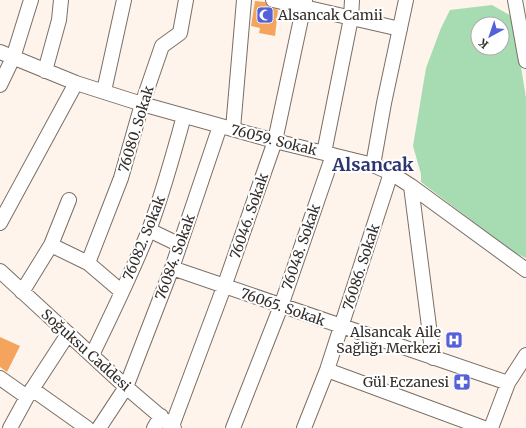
<svg xmlns="http://www.w3.org/2000/svg" width="526" height="428" viewBox="0 0 526 428" font-family="Merriweather,serif">
	<style>
		.green { fill: #a7dbb1; fill-rule: evenodd }
		.building { fill: #f4a45c }
		.lines { fill: none; stroke-linecap: round; stroke-linejoin: round }
		.minor-casing { stroke: #796f66; stroke-width: 16 }
		.minor { stroke: #fff; stroke-width: 14 }
		.labels { text-anchor: middle; stroke-width: 4; stroke-linejoin: round; paint-order: stroke }
		.poi-label { font-size: 14px; fill: #322d2a; stroke: #fff; text-anchor: end }
		.street-label { font-size: 14px; fill: #322d2a; stroke: #fff }
		.district-label { font-size: 18px; font-weight: bold; fill: #2e3671; stroke: #fff }
	</style>
	<rect width="100%" height="100%" fill="#fef4ec"/>
	<!-- green -->
	<path class="green" d="M492,5l21,12 13,81v160l-13,-6 -92,-70v-8l-8,-28 13,-78 15,-40 9,-18zM478,24h24v24h-24z"/>
	<!-- building -->
	<path class="building" d="M255,1l10,1 3,4 10,4 -3,26 -16,-3 1,-5 -9,-2z
		M0,337l20,9 -13,26 -7,-5z"/>
	<g class="lines">
		<!-- minor casing -->
		<g class="minor-casing">
			<path id="minor" d="M273,0l127,29
				M515,0l11,61
				M0,52l76,31 66,21 133,37 98,24 18,8 20,13 115,84
				M45,71l14,-51 2,-20
				M0,85l13,-27 18,-58
				M104,91l20,-91
				M233,129l11,-129
				M324,153l27,-135 1,-18
				M373,165l11,-62 22,-103
				M411,186l22,172
				M0,223l76,-140
				M149,230l31,15
				M51,245l37,18 34,29
				M88,263l33,-85 21,-74 20,-58 18,-13 6,-33
				M172,268l336,115
				M0,271l126,116 48,41
				M22,292l29,-47 18,-45
				M92,355c20,-41 40,-82 57,-125 14,-37 24,-75 35,-114
				M327,370l157,58
				M0,378l27,19
				M32,389l55,39
				M172,426l52,-139 51,-146 30,-141
				M10,428l17,-31 41,-63
				M99,428l27,-41 46,-119 48,-142
				M154,428l7,-12
				M233,428l48,-122 52,-151
				M304,428l23,-58 64,-197
				M491,428l17,-45 18,-28"/>
		</g>
		<!-- minor -->
		<use href="#minor" class="minor"/>
	</g>
	<!-- icons -->
	<defs>
		<g id="mosque-square" transform="scale(0.9)"><rect x="-9" y="-9" width="18" height="18" rx="4" fill="#5461d8" stroke="#fff"/><path d="M3.5-4.9A6 6 0 1 0 3.5 4.9A5 5 0 1 1 3.5-4.9Z" fill="#fff"/></g>
		<g id="hospital-square" transform="scale(0.9)"><rect x="-9" y="-9" width="18" height="18" rx="4" fill="#5461d8" stroke="#fff"/><path d="M-5-5h3v3.5h4V-5h3V5h-3V1.5h-4V5h-3Z" fill="#fff"/></g>
		<g id="pharmacy-square" transform="scale(0.9)"><rect x="-9" y="-9" width="18" height="18" rx="4" fill="#5461d8" stroke="#fff"/><path d="M-2-6h4v4h4v4h-4v4h-4v-4h-4v-4h4Z" fill="#fff"/></g>
	</defs>
	<g fill-rule="evenodd">
		<use href="#mosque-square" x="265" y="15"/>
		<use href="#hospital-square" x="454" y="340"/>
		<use href="#pharmacy-square" x="462" y="382"/>
	</g>
	<g class="labels">
		<!-- poi labels -->
		<g class="poi-label">
			<text x="278" y="20" text-anchor="start">Alsancak Camii</text>
			<text x="441" y="337">Alsancak Aile<tspan x="441" dy="16">Sağlığı Merkezi</tspan></text>
			<text x="449" y="387">Gül Eczanesi</text>
		</g>
		<!-- street labels -->
		<g class="street-label">
			<text transform="translate(136 129) rotate(-73)" y="5">76080. Sokak</text>
			<text transform="translate(274 140) rotate(14)" y="5">76059. Sokak</text>
			<text transform="translate(249 216) rotate(-71)" y="5">76046. Sokak</text>
			<text transform="translate(144 238) rotate(-68)" y="5">76082. Sokak</text>
			<text transform="translate(301 247) rotate(-71)" y="5">76048. Sokak</text>
			<text transform="translate(175 257) rotate(-70)" y="5">76084. Sokak</text>
			<text transform="translate(361 267) rotate(-72)" y="5">76086. Sokak</text>
			<text transform="translate(283 307) rotate(19)" y="5">76065. Sokak</text>
			<text transform="translate(86 350) rotate(42)" y="5">Soğuksu Caddesi</text>
		</g>
		<!-- district labels -->
		<g class="district-label">
			<text x="373" y="171">Alsancak</text>
		</g>
	</g>
	<!-- north arrow -->
	<g transform="translate(490 36) rotate(220)"><circle r="19" fill="#ffffff" stroke="#adabaa"/>
	<path d="M0-3L7 15L0 10L-7 15Z" fill="#5461d8"/>
	<text y="-6" font-size="11" font-weight="bold" text-anchor="middle" fill="#322d2a">K</text>
	</g>
</svg>
